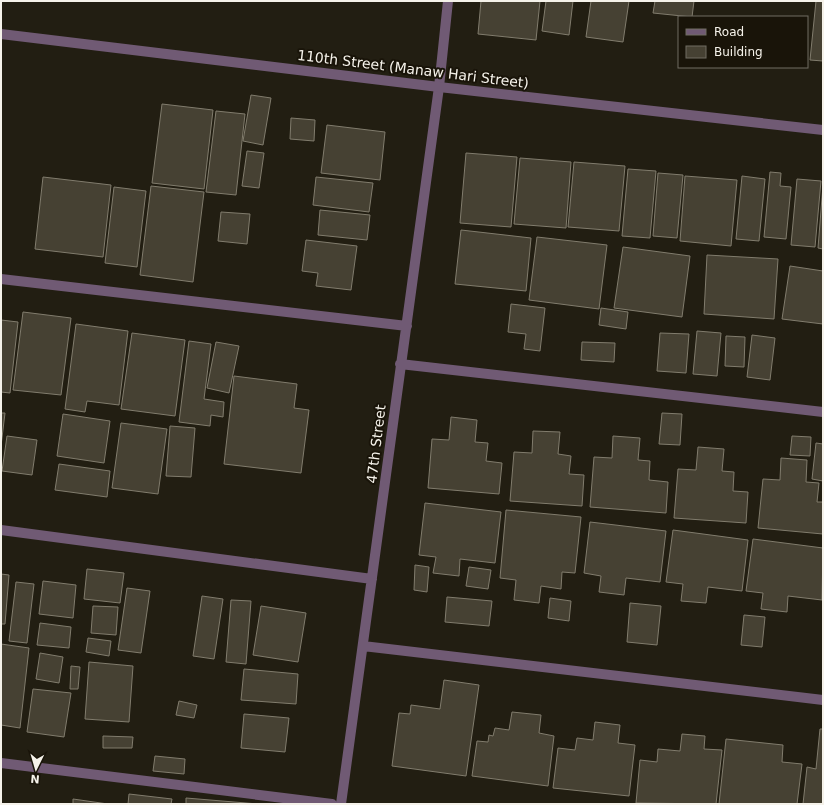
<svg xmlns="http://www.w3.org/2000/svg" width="824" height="805" viewBox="0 0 824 805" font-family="'DejaVu Sans',sans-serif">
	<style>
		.building { fill: #464133; stroke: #817c6d }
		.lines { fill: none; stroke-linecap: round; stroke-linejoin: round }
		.minor { stroke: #705a74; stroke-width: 10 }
		.tertiary { stroke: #705a74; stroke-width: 10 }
		.labels { text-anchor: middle; stroke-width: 4; stroke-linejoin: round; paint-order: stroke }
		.street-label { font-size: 14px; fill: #f5f2ea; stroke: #191409 }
	</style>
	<rect width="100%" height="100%" fill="#221e12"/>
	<!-- building -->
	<path class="building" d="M481,1h59l-4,39 -58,-6z
		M546,1h27l-4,34 -27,-4z
		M591,1h38l-6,41 -37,-5z
		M655,1h39l-2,16 -39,-4z
		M816,1h7v60l-13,-1z
		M251,95l20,3 -8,47 -20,-4z
		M162,104l51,6 -9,79 -52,-6z
		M216,111l29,3 -9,81 -30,-3z
		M291,118l24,2 -1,21 -24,-2z
		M327,125l58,7 -5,48 -59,-7z
		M247,151l17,2 -5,35 -17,-2z
		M466,153l51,4 -6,70 -51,-4z
		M520,158l51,4 -5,66 -52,-4z
		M574,162l51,4 -6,65 -51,-4z
		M628,169l28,2 -6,67 -28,-2z
		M770,172l11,1 -1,13 11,1 -5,52 -22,-2z
		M658,173l25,2 -6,63 -24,-2z
		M685,176l52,4 -6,66 -51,-5z
		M742,176l23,3 -6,62 -23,-2z
		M43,177l68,8 -8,72 -68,-8z
		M316,177l57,6 -4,29 -56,-7z
		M797,179l24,2 -6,66 -24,-2z
		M823,185v64l-5,-1z
		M151,186l53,6 -11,90 -53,-7z
		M114,187l32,4 -9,76 -32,-4z
		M320,210l50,5 -3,25 -49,-5z
		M221,212l29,2 -3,30 -29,-3z
		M461,230l70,8 -5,53 -71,-7z
		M537,237l70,8 -8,64 -70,-9z
		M306,240l51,6 -6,44 -35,-4 2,-13 -16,-2z
		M623,247l67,9 -8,61 -68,-9z
		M707,255l71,4 -4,60 -70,-5z
		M790,266l33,5v53l-41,-5z
		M511,304l34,4 -5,43 -16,-2 2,-15 -18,-2z
		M601,308l27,4 -2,17 -27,-4z
		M23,312l48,6 -10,77 -48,-5z
		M1,320l17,2 -8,71 -9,-1z
		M76,324l52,7 -9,74 -32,-4 -2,11 -20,-3z
		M697,331l24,2 -4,43 -24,-2z
		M132,333l53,7 -10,76 -54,-7z
		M660,333l29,1 -3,39 -29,-2z
		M752,335l23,3 -5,42 -23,-3z
		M726,336l19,1 -1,30 -19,-1z
		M189,341l22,3 -7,55 20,3 -1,15 -12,-2 -1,11 -31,-4z
		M216,342l23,4 -10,47 -22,-5z
		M582,342l33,1 -1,19 -33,-2z
		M234,376l63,8 -3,24 15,2 -8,63 -77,-9z
		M1,413h4l-4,33z
		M662,413l20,1 -2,31 -21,-1z
		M63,414l47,7 -6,42 -47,-7z
		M451,417l26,3 -2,22 13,1 -2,18 16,2 -3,31 -71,-6 4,-49 17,1z
		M121,423l46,6 -9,65 -46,-6z
		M170,426l25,2 -4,49 -25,-1z
		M533,431l27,1 -2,22 13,2 -2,18 15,1 -2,31 -72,-5 4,-49 18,1z
		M7,436l30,4 -5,35 -30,-4z
		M613,436l27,2 -2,22 12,1 -1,19 19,2 -2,31 -76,-6 4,-50 18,1z
		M792,436l19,1 -1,19 -20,-1z
		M816,443l7,1v37l-11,-2z
		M698,447l26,2 -2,22 12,1 -1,19 15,1 -2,31 -72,-5 4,-49 18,1z
		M781,458l26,2 -1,22 13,1 -2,19h6v32l-65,-6 5,-49 17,1z
		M59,464l51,7 -3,26 -52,-7z
		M425,503l76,9 -6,51 -35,-4 -1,17 -26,-3 3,-16 -17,-2z
		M506,510l75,7 -6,56 -13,-1 -1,17 -20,-3 -2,17 -25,-3 2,-20 -16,-2z
		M590,522l76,9 -6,51 -34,-4 -2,17 -25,-3 2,-16 -17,-3z
		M673,530l75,10 -6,51 -34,-4 -2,16 -25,-2 2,-17 -17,-2z
		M753,539l70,9 -1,52 -34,-4 -1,16 -26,-3 2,-16 -17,-2z
		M415,565l14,2 -2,25 -13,-2z
		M469,567l22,3 -3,19 -22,-3z
		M87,569l37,4 -4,30 -36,-4z
		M1,574l8,1 -4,49h-4z
		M43,581l33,4 -3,33 -34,-4z
		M16,582l18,2 -7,59 -18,-2z
		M127,588l23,3 -9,62 -23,-3z
		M202,596l21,3 -9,60 -21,-3z
		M447,597l45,4 -3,25 -44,-4z
		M550,598l21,3 -2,20 -21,-3z
		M231,600l20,1 -5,63 -20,-2z
		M630,603l31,3 -4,39 -30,-3z
		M93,606l25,1 -2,28 -25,-2z
		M261,606l45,7 -8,49 -45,-7z
		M744,615l21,2 -3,30 -21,-2z
		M40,623l31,4 -2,21 -32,-3z
		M88,638l23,3 -2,15 -23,-4z
		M1,644l28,4 -9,80 -19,-3z
		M40,653l23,4 -4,26 -23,-4z
		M89,662l44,4 -4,56 -44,-3z
		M71,666l9,1 -2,22h-8z
		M244,669l54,5 -2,30 -55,-4z
		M444,680l35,5 -13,91 -74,-10 7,-53 11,1 1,-9 29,4z
		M33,689l38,4 -7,44 -37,-5z
		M179,701l18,4 -3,13 -18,-3z
		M512,712l29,3 -2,18 15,3 -6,50 -76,-10 5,-35 11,1 1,-7 4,1 2,-8 14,2z
		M244,714l45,4 -4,34 -44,-4z
		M595,722l25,3 -2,18 17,2 -6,51 -76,-8 5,-40 17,2 2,-12 16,2z
		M820,729h3v75h-20l4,-37 9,2z
		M682,734l23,2 -1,13 18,1 -6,54 -80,-1 4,-43 17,2 1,-13 22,2z
		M103,736l30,1 -1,11h-29z
		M726,739l57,6 -1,17 20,2 -5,40h-78z
		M155,756l30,3 -1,15 -31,-3z
		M129,794l43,5 -1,5h-43z
		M186,798l72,6h-72z
		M73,799l35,5h-35z"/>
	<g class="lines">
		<!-- minor -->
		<path class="minor" d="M1,279l406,47
			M400,364l423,48
			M1,530l371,49
			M363,646l460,54
			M1,763l331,41
			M341,804l98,-717 9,-86"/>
		<!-- tertiary -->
		<path class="tertiary" d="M1,34l438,53 384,43"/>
	</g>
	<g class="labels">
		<!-- street labels -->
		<g class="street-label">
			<text transform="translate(413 69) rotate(7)" y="5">110th Street (Manaw Hari Street)</text>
			<text transform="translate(376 444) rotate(-83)" y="5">47th Street</text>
		</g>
	</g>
	<!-- border -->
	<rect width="824" height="805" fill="none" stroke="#f5f2ea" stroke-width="4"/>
	<!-- legend -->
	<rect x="678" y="16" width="130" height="52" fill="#191409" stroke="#716d63"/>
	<rect x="686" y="29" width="20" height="6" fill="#705a74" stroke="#716d63"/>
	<text x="714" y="36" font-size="12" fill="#f5f2ea">Road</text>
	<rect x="686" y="46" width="20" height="12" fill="#464133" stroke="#716d63"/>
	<text x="714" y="56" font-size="12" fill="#f5f2ea">Building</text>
	<!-- north arrow -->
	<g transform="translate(36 769) rotate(185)" stroke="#191409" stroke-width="3" paint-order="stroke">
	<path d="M0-3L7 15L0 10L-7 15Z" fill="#f5f2ea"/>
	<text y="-6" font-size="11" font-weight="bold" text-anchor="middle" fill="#f5f2ea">N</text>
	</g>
</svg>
